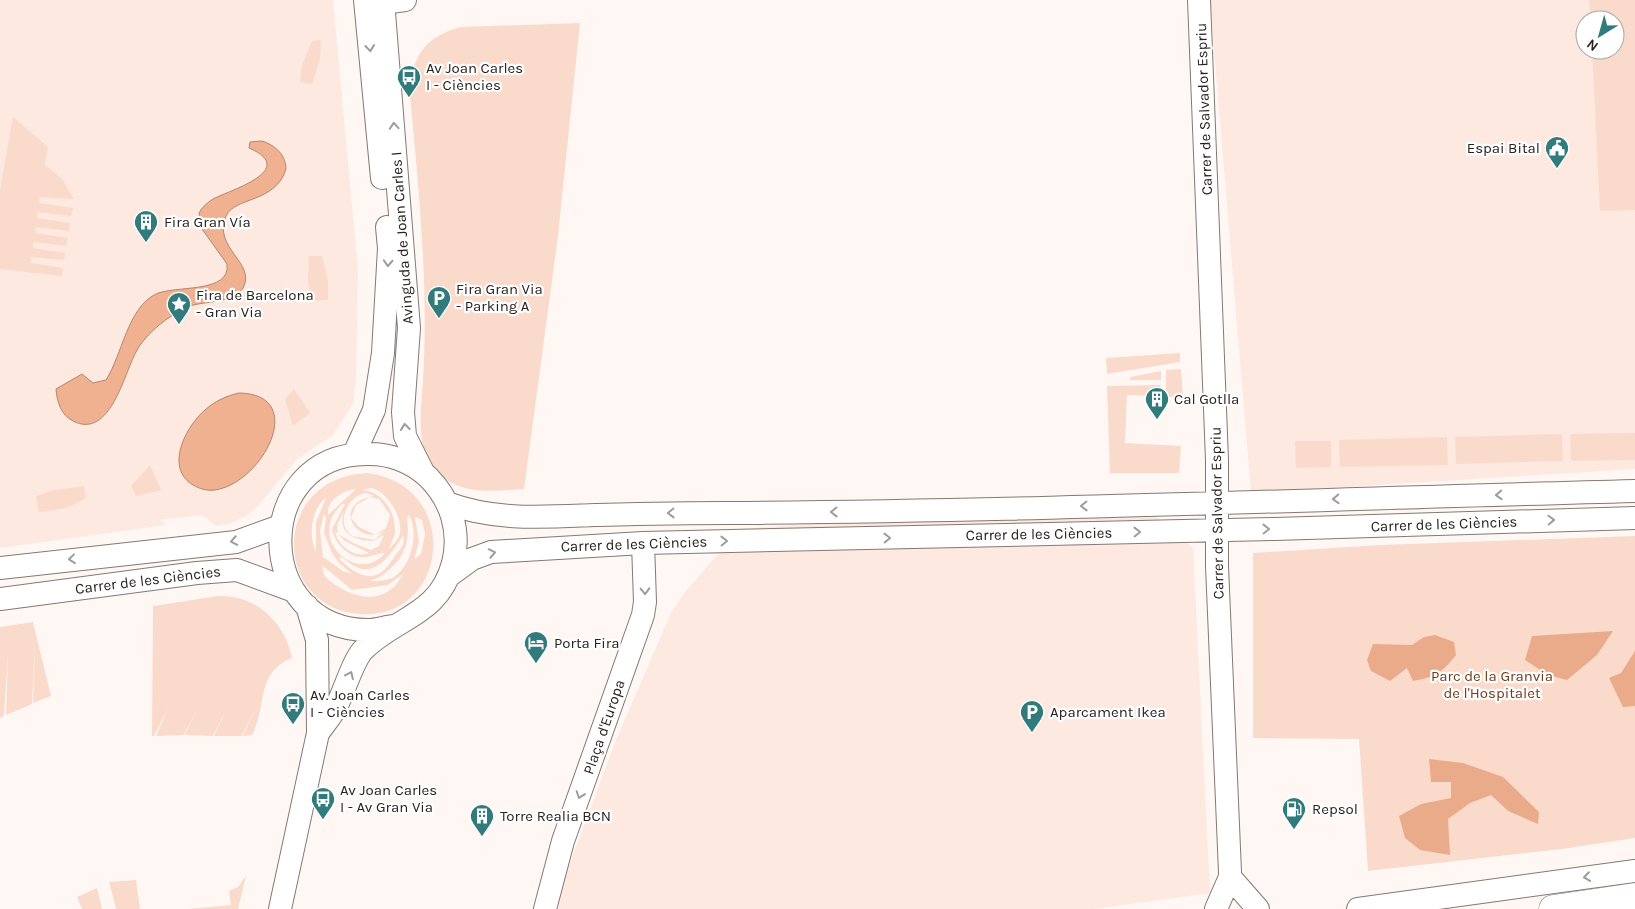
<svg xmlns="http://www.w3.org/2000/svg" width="1635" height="909" viewBox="0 0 1635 909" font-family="Karla,sans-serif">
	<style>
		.built { fill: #fde9df; fill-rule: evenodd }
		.green { fill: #fadbcb; fill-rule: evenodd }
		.forest { fill: #e9ab8a }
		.water { fill: #f0b190; stroke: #b4866f }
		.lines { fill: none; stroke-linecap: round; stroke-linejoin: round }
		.minor-casing { stroke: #847973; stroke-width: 24 }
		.highway-casing { stroke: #847973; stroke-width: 29 }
		.minor { stroke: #fff; stroke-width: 22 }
		.highway { stroke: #fff; stroke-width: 28 }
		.oneway { stroke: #9e9c9b }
		.labels { text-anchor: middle; stroke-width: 4.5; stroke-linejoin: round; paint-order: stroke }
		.poi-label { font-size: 15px; fill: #282321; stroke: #fff; text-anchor: start }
		.street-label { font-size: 15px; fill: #282321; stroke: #fff }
		.park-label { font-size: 15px; fill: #743b19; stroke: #fff }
	</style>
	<rect width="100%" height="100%" fill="#fef7f3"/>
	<!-- built -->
	<path class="built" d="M0,0h333l25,270 -2,110 -3,24 -20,31 -36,24 -38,46 -10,9 -17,9 -16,3 -14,-11 -42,5 6,5 -166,23z
		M1210,0h425v469l-384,24zM1585,20h30v30h-30z
		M1148,510l45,38 17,345 -116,16h-536l6,-30 52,-139 55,-127 14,-21 55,-63 164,-12z"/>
	<!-- green -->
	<path class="green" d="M1589,0h46v210l-35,1 -8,-161h23v-30h-24z
		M580,23l-22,213 -34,253c-34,2 -71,8 -93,-25 -16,-24 -9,-58 -8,-85 6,-98 -5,-196 -14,-294 7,-34 18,-48 51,-58z
		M321,40l-1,19 -7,22 -1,3 -12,-2 2,-16 10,-25z
		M13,117l35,30 -3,18 17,14 12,20 -34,-2 -1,6 34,5 -2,8 -33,-4 -1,6 33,5 -1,8 -33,-4 -1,6 33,5 -2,8 -32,-4 -1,6 32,5 -1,7 -33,-3v6l32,5 -1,8 -62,-7v-79z
		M309,256h13l6,25v19l-16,1 -4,-18z
		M1180,353v9l-73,12 -1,-16z
		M1181,369l2,28h-17v-27z
		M1161,371v9h-31v-3z
		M1160,385v11l-33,-1 -2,48 56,3 -2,27h-69l-3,-87z
		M294,389l16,24 -17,13 -8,-27z
		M1635,433v27l-64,1 -1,-27z
		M1562,434l1,27 -107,3 -1,-27z
		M1447,437l1,28 -108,2 -1,-27z
		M1295,441h36v26l-35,1z
		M150,465l11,25 -25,6 -5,-10z
		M367,473c96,12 83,148 -8,141 -87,-7 -89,-136 8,-141zM372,488c15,4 31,29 28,45 -1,6 -7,12 -11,16 1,-5 6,-12 6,-18 0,-21 -12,-39 -33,-41zM356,489l-28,26c-2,-15 16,-25 28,-26zM366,493l8,3c-45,8 -16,52 11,35l-11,9 -22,-4c-17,-12 -5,-40 14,-43zM370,497l9,2 11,16 -4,13 -10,7 -17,-8 -8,-9 5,-13zM326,498l-10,24v29c-8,-14 -5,-43 10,-53zM342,504h3l-13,25c3,15 17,30 34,28 7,-1 13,-4 19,-4 -25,29 -65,-5 -54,-33 2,-6 7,-11 11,-16zM344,511c-7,23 10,29 29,30l11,-6 -5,11 -8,4 -18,-7 -15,-9 -1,-9zM324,514l2,4 -2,15 8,20 7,10 13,11 -9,-3 -20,-14 -3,-27zM409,515c10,17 3,51 -15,62 -7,4 -15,4 -23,4 2,-2 9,-3 13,-7 21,-16 26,-31 23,-56zM415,517l7,3 3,14 -4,20 -7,5 5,-17zM335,531l10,10 24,12c-14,6 -32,-8 -34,-22zM403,536c2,7 -1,11 -6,17 -5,7 -10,16 -17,20 -14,9 -33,-5 -41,-15l2,-1c7,4 13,11 21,12 19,3 32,-20 41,-33zM323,566l29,24 36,-5 15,-11c-15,30 -45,27 -69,10 -7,-6 -12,-8 -11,-18z
		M84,486l2,12c-15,10 -30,13 -47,14l-3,-16 18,-6z
		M1635,536v302l-73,11 -194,22 -9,-132 -106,-1v-185l128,-8z
		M218,596c37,-2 67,26 74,62 -37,15 -24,46 -40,77l-9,1 13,-28 -14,28h-28l13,-28 -14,28 -28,-1 12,-26 -13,26 -28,1 12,-28 -14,28h-2l1,-130z
		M33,622l18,74 -18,7 2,-60 -3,61 -26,11 2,-60 -4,61 -4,2v-91z
		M246,876l-8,33h-49l42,-4 -2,-14 9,-4z
		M136,880l4,29h-24l-7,-27z
		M97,888l5,21h-20l-5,-12z"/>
	<!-- forest -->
	<path class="forest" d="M1613,631l-16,24 -30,25 -19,-5 -23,-15 7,-24z
		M1435,635l19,7 2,13c-14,18 -21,22 -43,26l-6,-13 -17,13 -19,-10 -4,-11 6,-16 39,1 12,-8z
		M1635,651v55l-12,1 -14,-29 12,-5z
		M1429,759l34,4 40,14 36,35 -1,12 -30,-13 -17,-16 -21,8 -22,16 2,36 -30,-5 -15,-12 -6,-22 22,-12 30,-6v-16h-20z"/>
	<!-- water -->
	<path class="water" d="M262,141c13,4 24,14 24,28 -10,34 -52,28 -60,47 -14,32 31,47 17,72 -9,15 -38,13 -53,18 -11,5 -23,12 -32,20 -8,7 -17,16 -22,26 -12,22 -26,88 -63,69 -12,-6 -16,-19 -17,-32l26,-15 11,9 13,-3c16,-25 22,-73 50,-86 19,-9 75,0 71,-30l-25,-35 -3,-16c3,-6 8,-10 14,-14 15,-8 87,-29 36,-51l1,-6z
		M239,393c70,1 24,90 -24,97 -8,1 -15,-1 -22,-5 -29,-17 -7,-59 12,-75 10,-9 21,-14 34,-17z"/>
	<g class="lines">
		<!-- minor casing -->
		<g class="minor-casing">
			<path id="minor" d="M365,0l17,178
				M383,0l26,328 -6,84 2,24 18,36
				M1199,0l18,460v106l13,306v5l-14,32
				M383,3l22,-3
				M354,454l20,-44 9,-57 6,-105 -2,-21
				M447,503c48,18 97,14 148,12 44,-1 87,-2 131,-2 303,-2 606,-14 909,-22
				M0,568l236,-26 44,-16
				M450,575l22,-16 19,-7 152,-9 632,-14 360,-11
				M0,599l197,-26 40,-3 57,21
				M318,733c5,-7 11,-14 16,-22 9,-15 18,-49 29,-61 33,-33 76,-34 90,-87 8,-32 -2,-63 -25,-86 -17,-16 -40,-24 -62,-23 -115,1 -114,175 2,176 8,0 17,-3 26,-4
				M1230,877l28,32
				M280,909l38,-176 -1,-93 -10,-34
				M545,909l18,-68 80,-226 2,-13 -2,-59
				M1358,909l277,-38"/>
		</g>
		<!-- highway casing -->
		<g class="highway-casing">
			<path id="highway" d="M1553,909l82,-12"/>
		</g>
		<!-- minor -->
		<use href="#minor" class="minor"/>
		<!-- highway -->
		<use href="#highway" class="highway"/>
	</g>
	<!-- one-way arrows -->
	<defs><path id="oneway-chevron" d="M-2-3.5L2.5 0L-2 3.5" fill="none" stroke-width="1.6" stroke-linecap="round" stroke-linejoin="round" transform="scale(1.25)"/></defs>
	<g class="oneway">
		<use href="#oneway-chevron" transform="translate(370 48) rotate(84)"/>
		<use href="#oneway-chevron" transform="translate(394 126) rotate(-94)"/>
		<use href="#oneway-chevron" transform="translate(388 263) rotate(93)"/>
		<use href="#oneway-chevron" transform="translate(405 427) rotate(-96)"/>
		<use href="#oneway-chevron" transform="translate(1499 495) rotate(178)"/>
		<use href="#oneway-chevron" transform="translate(1336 499) rotate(178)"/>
		<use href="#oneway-chevron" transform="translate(1084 506) rotate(179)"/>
		<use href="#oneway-chevron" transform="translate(834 512) rotate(179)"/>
		<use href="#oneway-chevron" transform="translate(671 513) rotate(179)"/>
		<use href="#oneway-chevron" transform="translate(1551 520) rotate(-2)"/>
		<use href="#oneway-chevron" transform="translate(1266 529) rotate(-1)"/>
		<use href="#oneway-chevron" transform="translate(1137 532) rotate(-1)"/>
		<use href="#oneway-chevron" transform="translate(887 538) rotate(-1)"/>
		<use href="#oneway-chevron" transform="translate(234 541) rotate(169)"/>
		<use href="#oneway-chevron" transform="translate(724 541) rotate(-1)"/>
		<use href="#oneway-chevron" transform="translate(492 553) rotate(-11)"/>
		<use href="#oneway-chevron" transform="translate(72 559) rotate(174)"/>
		<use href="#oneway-chevron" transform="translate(645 591) rotate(88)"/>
		<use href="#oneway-chevron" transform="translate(350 675) rotate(-65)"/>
		<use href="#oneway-chevron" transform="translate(580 795) rotate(109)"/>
		<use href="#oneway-chevron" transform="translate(1587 877) rotate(172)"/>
	</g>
	<!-- icons -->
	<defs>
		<g id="bus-pin" transform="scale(1.25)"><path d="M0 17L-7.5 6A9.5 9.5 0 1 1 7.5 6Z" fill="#317b7d" stroke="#fff"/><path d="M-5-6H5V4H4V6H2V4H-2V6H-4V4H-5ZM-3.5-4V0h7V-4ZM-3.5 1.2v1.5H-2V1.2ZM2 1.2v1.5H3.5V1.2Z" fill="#fff"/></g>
		<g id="civic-pin" transform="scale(1.25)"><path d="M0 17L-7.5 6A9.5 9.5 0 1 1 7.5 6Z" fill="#317b7d" stroke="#fff"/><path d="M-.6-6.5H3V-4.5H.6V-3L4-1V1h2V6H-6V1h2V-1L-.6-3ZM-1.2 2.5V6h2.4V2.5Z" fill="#fff"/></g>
		<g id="building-pin" transform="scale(1.25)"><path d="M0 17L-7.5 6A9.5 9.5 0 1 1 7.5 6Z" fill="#317b7d" stroke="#fff"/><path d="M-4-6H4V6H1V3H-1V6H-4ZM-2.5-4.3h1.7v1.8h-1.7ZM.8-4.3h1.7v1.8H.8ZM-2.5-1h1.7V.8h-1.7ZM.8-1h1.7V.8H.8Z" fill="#fff"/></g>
		<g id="parking-pin" transform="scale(1.25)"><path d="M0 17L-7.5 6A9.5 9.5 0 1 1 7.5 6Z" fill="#317b7d" stroke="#fff"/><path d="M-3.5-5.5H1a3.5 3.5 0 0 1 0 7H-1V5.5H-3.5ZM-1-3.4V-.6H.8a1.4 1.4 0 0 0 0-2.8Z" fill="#fff"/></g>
		<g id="sight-pin" transform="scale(1.25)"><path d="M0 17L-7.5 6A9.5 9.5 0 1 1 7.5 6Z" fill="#317b7d" stroke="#fff"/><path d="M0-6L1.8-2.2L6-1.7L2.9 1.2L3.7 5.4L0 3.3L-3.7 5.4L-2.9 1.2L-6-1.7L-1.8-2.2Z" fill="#fff"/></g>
		<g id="hotel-pin" transform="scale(1.25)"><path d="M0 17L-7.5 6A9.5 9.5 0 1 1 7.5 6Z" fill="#317b7d" stroke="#fff"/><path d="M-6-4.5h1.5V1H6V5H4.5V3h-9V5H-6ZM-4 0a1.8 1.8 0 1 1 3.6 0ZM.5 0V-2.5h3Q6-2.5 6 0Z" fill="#fff"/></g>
		<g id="fuel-pin" transform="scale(1.25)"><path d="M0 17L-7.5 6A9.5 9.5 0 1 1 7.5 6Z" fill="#317b7d" stroke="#fff"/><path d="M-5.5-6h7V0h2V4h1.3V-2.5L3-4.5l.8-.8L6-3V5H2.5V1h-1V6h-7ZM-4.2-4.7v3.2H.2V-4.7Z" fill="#fff"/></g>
	</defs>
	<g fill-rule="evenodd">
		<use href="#bus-pin" x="409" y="77"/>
		<use href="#civic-pin" x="1557" y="148"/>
		<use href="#building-pin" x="146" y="222"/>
		<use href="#parking-pin" x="439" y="298"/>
		<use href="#sight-pin" x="179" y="304"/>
		<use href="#building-pin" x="1157" y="399"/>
		<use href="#hotel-pin" x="536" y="643"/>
		<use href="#bus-pin" x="293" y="704"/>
		<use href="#parking-pin" x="1032" y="712"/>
		<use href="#bus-pin" x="323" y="799"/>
		<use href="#fuel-pin" x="1294" y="809"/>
		<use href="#building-pin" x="482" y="816"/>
	</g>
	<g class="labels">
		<!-- poi labels -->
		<g class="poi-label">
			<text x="426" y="73">Av Joan Carles<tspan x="426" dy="17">I - Ciències</tspan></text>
			<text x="1540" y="153" text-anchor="end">Espai Bital</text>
			<text x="164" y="227">Fira Gran Vía</text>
			<text x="456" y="294">Fira Gran Via<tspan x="456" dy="17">- Parking A</tspan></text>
			<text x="196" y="300">Fira de Barcelona<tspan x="196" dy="17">- Gran Via</tspan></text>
			<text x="1174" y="404">Cal Gotlla</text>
			<text x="554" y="648">Porta Fira</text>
			<text x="310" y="700">Av. Joan Carles<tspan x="310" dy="17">I - Ciències</tspan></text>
			<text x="1050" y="717">Aparcament Ikea</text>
			<text x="340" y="795">Av Joan Carles<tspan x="340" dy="17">I - Av Gran Via</tspan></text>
			<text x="1312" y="814">Repsol</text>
			<text x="500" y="821">Torre Realia BCN</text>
		</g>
		<!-- street labels -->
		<g class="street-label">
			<text transform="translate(1204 109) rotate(-92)" y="5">Carrer de Salvador Espriu</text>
			<text transform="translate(402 238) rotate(-94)" y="5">Avinguda de Joan Carles I</text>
			<text transform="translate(1217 513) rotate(-91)" y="5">Carrer de Salvador Espriu</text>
			<text transform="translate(1444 524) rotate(-2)" y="5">Carrer de les Ciències</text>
			<text transform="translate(1039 534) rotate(-1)" y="5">Carrer de les Ciències</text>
			<text transform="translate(634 544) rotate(-2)" y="5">Carrer de les Ciències</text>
			<text transform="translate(148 580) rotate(-7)" y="5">Carrer de les Ciències</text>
			<text transform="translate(604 727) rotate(-71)" y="5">Plaça d'Europa</text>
		</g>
		<!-- park labels -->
		<g class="park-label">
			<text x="1492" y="681">Parc de la Granvia<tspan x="1492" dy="17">de l'Hospitalet</tspan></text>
		</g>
	</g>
	<!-- north arrow -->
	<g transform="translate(1600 35) rotate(217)"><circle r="24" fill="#ffffff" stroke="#a9a7a6"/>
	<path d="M0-4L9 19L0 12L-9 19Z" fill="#317b7d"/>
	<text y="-8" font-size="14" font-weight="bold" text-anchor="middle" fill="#282321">N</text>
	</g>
</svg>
